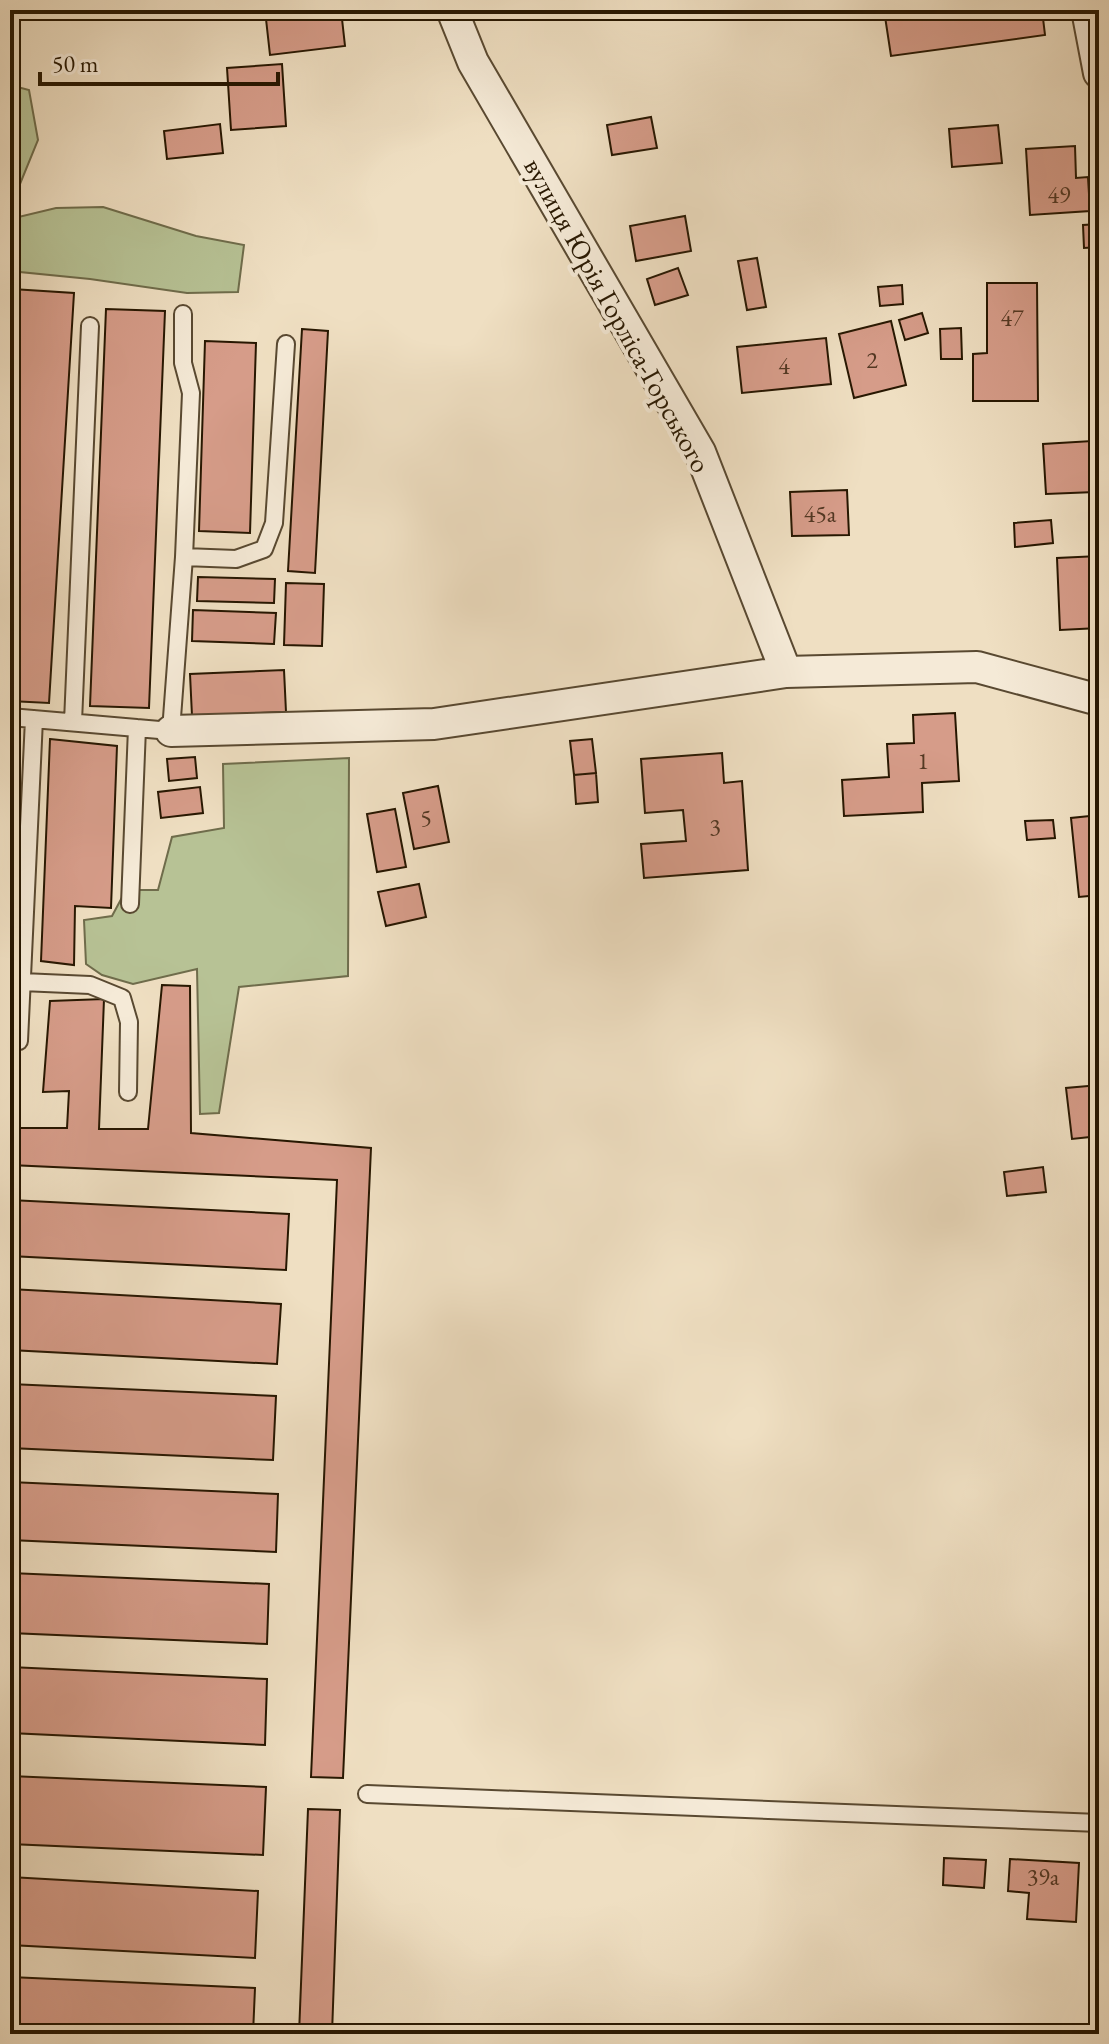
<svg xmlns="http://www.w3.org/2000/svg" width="1109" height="2044" viewBox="0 0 1109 2044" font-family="'EB Garamond',serif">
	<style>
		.green { fill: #b7c295; stroke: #6f6c4b; stroke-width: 2 }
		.building { fill: #d69c89; stroke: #271701; stroke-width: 2 }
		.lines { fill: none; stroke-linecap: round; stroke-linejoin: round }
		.service-casing { stroke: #594931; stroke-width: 20 }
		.minor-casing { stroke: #594931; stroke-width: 34 }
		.service { stroke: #f5ead7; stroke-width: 16 }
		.minor { stroke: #f5ead7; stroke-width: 30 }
		.labels { text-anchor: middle; stroke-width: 8; stroke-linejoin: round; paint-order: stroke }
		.number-label { font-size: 24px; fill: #533823 }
		.street-label { font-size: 28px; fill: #271701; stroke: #f5ead7 }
	</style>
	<rect width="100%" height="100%" fill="#efdfc2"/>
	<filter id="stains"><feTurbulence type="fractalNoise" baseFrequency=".0025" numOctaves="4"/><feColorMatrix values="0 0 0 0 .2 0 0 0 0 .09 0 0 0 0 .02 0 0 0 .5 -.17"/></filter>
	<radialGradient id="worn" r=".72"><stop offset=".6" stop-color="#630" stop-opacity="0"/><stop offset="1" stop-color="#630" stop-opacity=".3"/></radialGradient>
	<!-- green -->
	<path class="green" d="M10,85l19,5 9,50 -18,44 -10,1z
		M103,207l93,29 48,9 -6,47 -51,1 -97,-14 -80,-8v-52l46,-11z
		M349,758l-1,218 -109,11 -20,126 -19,1 -3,-145 -64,15 -31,-9 -16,-11 -2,-44 28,-4 14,-26h32l14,-53 52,-9 -1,-64z"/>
	<!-- building -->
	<path class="building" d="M139,10h17l1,8 -17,2z
		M265,10h76l4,36 -75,9z
		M884,10h158l3,25 -154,21z
		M282,64l4,62 -55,4 -4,-62z
		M651,117l6,31 -45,7 -5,-30z
		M220,124l3,29 -56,6 -3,-28z
		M998,125l4,38 -50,4 -3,-38z
		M1075,146l1,32 12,-1 2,34 -60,4 -4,-66z
		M685,216l6,35 -55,10 -6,-35z
		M1099,224v23l-15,1 -1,-23z
		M757,258l9,49 -19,3 -9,-49z
		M678,268l10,27 -33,10 -8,-26z
		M987,283h50l1,118h-65v-47l14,-1z
		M902,285l1,19 -23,2 -2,-19z
		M12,289l62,4 -25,410 -39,-2v-374z
		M106,309l59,2 -16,397 -59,-2z
		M922,313l6,20 -23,7 -6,-20z
		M891,321l15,64 -52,13 -15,-64z
		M961,328l1,31h-21l-1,-30z
		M302,329l26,2 -13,242 -27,-2z
		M826,338l5,46 -89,9 -5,-46z
		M205,341l51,2 -6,190 -51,-2z
		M1092,441l3,51 -49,2 -3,-50z
		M847,490l2,45 -57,1 -2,-44z
		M1051,520l2,23 -38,4 -1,-24z
		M1099,556v72l-39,2 -3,-72z
		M198,577l77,2 -1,24 -77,-2z
		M286,583l38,1 -2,62 -38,-1z
		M193,610l83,3 -2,31 -82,-3z
		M284,670l2,42 -94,4 -2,-42z
		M955,713l4,68 -37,2 1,29 -79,4 -2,-36 47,-3 -2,-33 27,-1 -1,-28z
		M50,739l67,7 -6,162 -36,-2 -1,59 -33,-4z
		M592,739l4,34 -22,2 -4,-34z
		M10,740h4l-4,75z
		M722,753l2,30 18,-2 6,89 -104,8 -3,-34 45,-3 -3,-31 -38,3 -4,-54z
		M195,757l2,21 -28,3 -2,-22z
		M596,773l2,29 -22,2 -2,-29z
		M438,786l11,56 -35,7 -11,-56z
		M200,787l3,26 -42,5 -3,-26z
		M395,809l11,58 -29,5 -10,-58z
		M1099,815v80l-20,2 -8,-79z
		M1053,820l2,18 -28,2 -2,-19z
		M419,884l7,33 -40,9 -8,-34z
		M162,985l28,1 1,147 180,15 -28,630 -32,-1 26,-597 -327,-15v-37h57l2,-37 -26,1 7,-91 54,-2 -5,130h49z
		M1099,1085v51l-27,3 -6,-51z
		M1043,1167l3,25 -39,4 -3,-24z
		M10,1200l279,14 -3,56 -276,-14z
		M10,1289l271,15 -4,60 -267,-14z
		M10,1384l266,12 -3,64 -263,-12z
		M10,1482l268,12 -2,58 -266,-12z
		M10,1573l259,11 -2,60 -257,-11z
		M10,1667l257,12 -2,66 -255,-12z
		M10,1776l256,11 -3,68 -253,-11z
		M308,1809l32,1 -8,224h-33z
		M944,1858l42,2 -2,28 -41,-3z
		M1010,1859l69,4 -3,59 -49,-3 2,-26 -21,-2z
		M10,1877l248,14 -3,67 -245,-13z
		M10,1977l245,11 -2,46h-243z"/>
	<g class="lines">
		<!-- service casing -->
		<g class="service-casing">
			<path id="service" d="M184,557l52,2 28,-10 10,-26 12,-179
				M10,717l161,14 13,-174 7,-164 -8,-30v-49
				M73,722l17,-396
				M130,904l7,-176
				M22,982l68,3 32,13 7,24 -1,70
				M19,1041l15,-322
				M367,1794l732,29"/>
		</g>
		<!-- minor casing -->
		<g class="minor-casing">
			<path id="minor" d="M452,10l21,52 227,390 86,220
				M1087,10l12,63
				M171,731l263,-7 352,-52 191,-5 122,33"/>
		</g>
		<!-- service -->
		<use href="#service" class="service"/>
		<!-- minor -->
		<use href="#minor" class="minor"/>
	</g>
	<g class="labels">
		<!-- number labels -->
		<g class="number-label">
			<text x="1059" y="203">49</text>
			<text x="1012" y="326">47</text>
			<text x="872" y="368">2</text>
			<text x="784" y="374">4</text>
			<text x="820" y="522">45а</text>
			<text x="923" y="769">1</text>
			<text x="426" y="826">5</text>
			<text x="715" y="835">3</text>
			<text x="1043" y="1885">39а</text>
		</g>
		<!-- street labels -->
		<g class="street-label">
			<text transform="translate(618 315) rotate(61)" y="10">вулиця Юрія Горліса-Горського</text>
		</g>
	</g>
	<!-- margin -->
	<rect width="1109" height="2044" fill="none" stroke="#efdfc2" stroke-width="40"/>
	<rect x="12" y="12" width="1085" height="2020" fill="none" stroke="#271701" stroke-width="4"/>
	<rect x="20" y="20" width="1069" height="2004" fill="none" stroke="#271701" stroke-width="2"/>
	<!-- scale -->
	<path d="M40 72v12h238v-12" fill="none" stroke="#271701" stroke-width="4"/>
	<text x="52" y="72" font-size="24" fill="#271701" stroke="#f5ead7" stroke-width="6" paint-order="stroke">50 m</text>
	<rect width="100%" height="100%" filter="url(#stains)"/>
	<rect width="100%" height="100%" fill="url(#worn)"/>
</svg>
